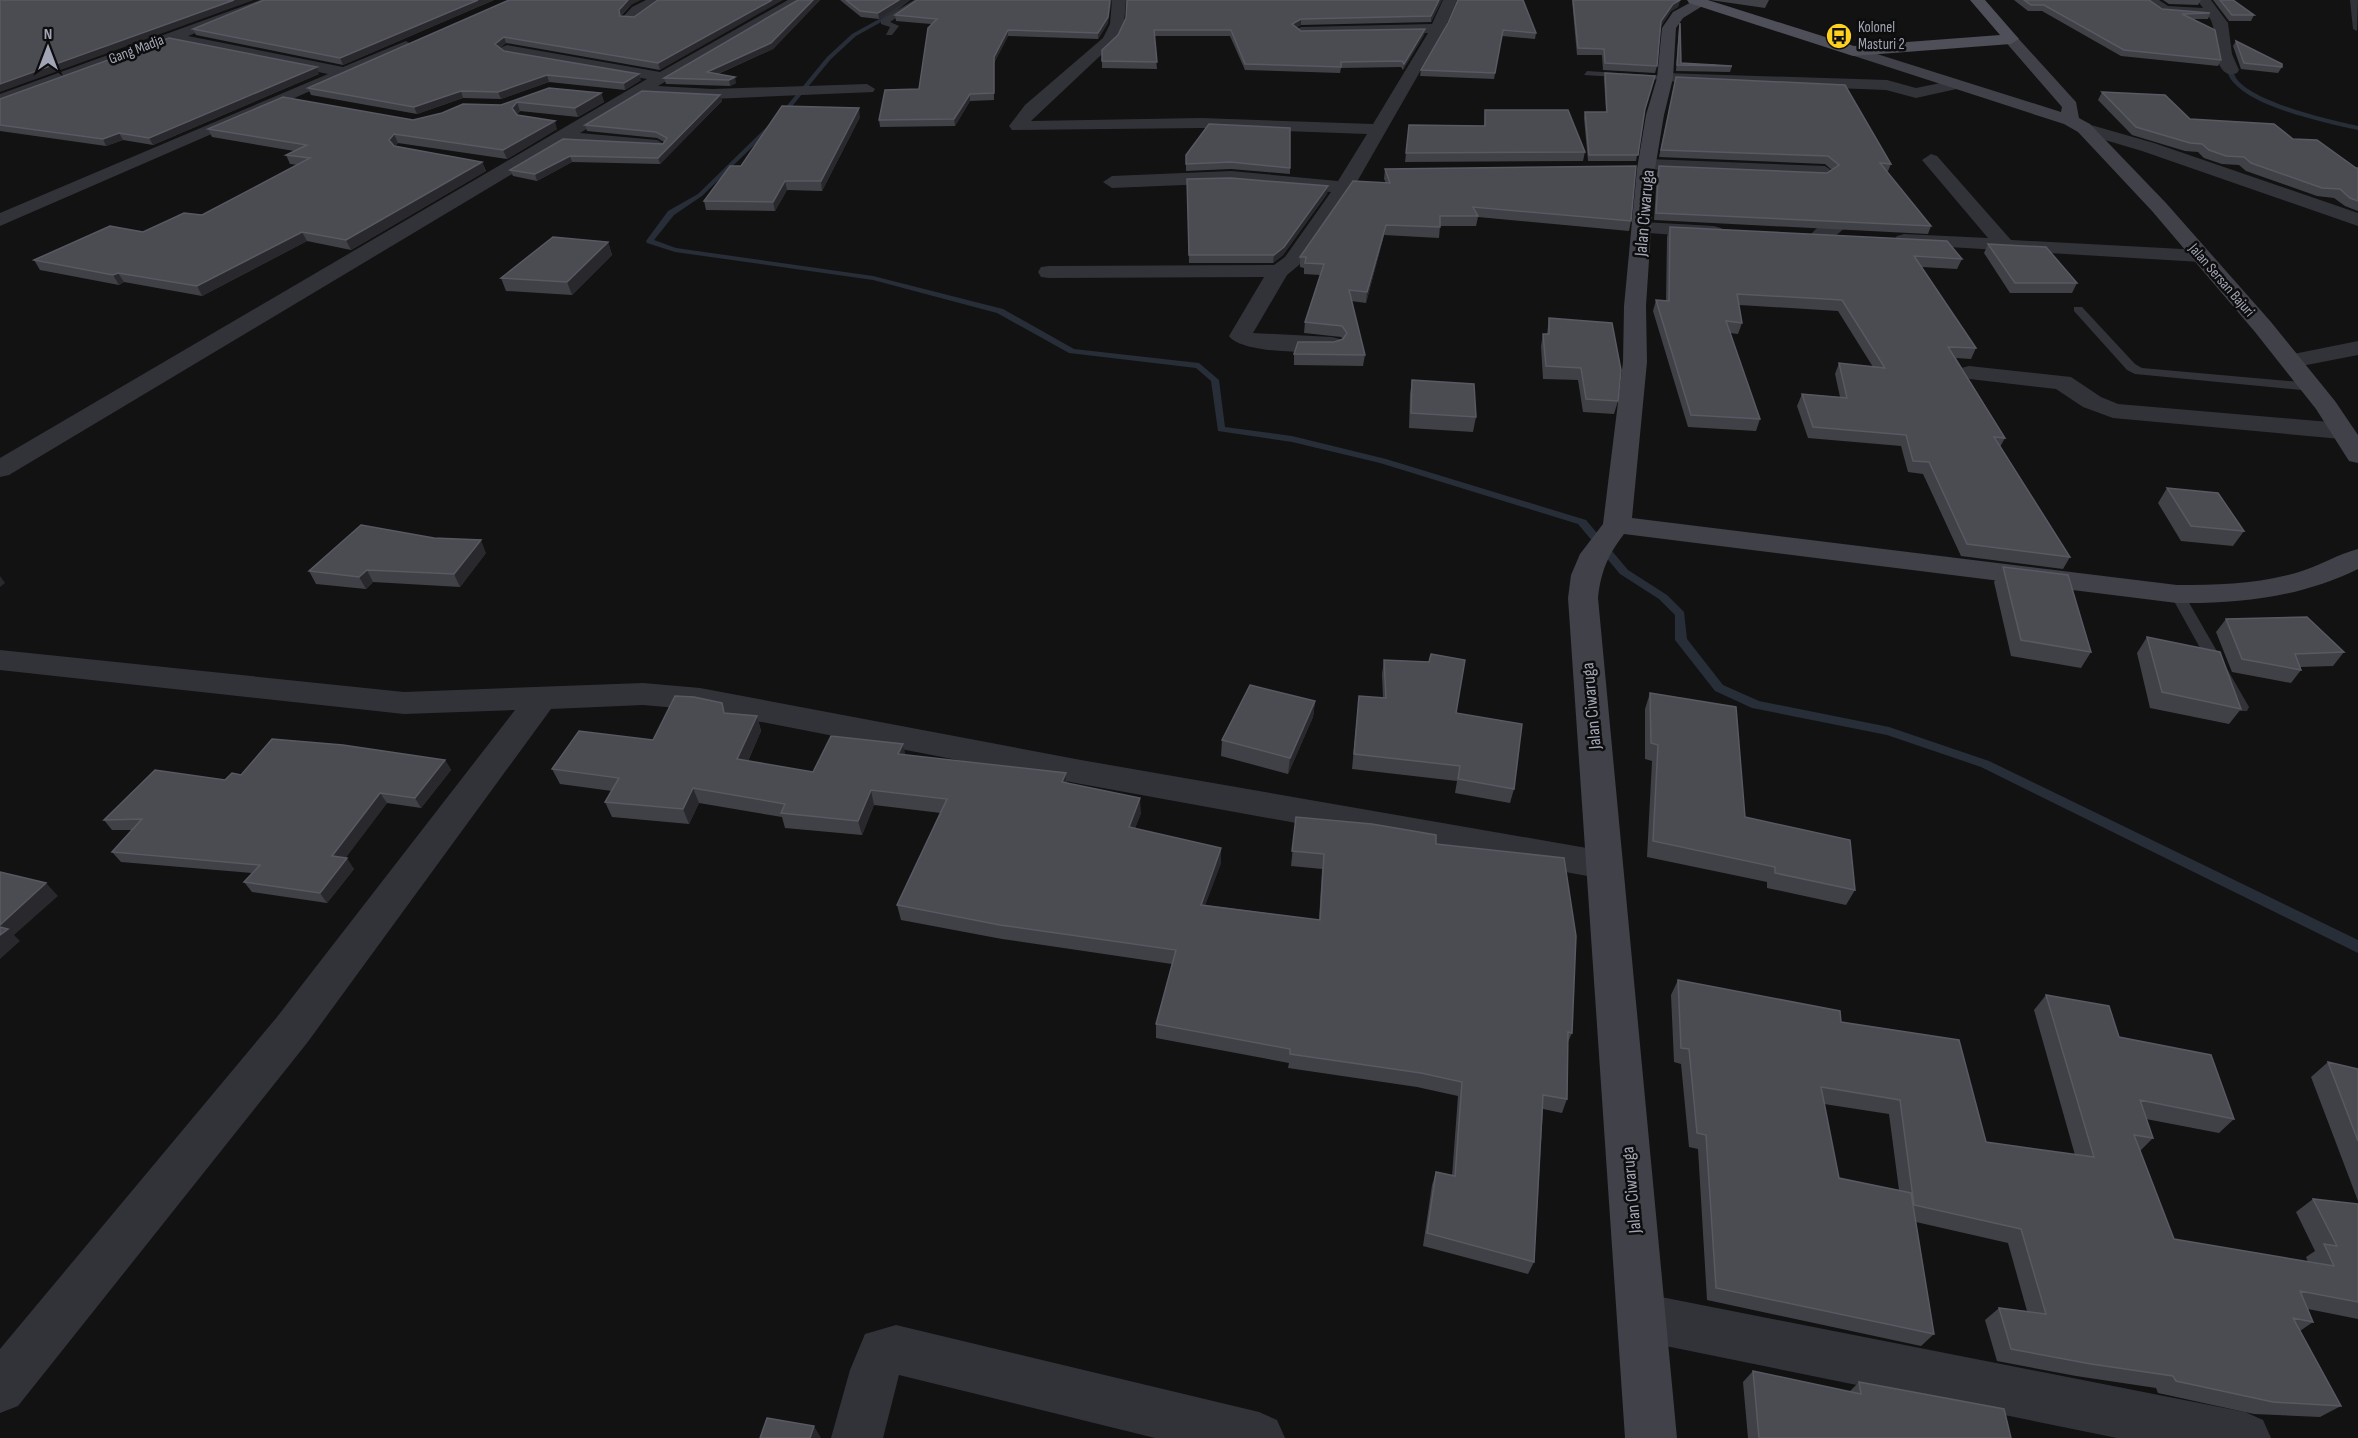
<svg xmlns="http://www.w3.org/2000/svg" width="2358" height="1438" viewBox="0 0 2358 1438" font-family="'Sofia Sans Condensed',sans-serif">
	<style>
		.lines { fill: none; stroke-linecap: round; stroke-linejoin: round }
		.stream { fill: #272e38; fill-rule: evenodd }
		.lane { fill: #323339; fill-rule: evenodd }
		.street { fill: #323339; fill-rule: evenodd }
		.secondary { fill: #404149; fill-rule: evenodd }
		.primary { fill: #4e4f58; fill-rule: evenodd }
		.wall { fill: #404146; fill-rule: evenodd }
		.shaded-wall { fill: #29292d }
		.building { fill: #4b4b52; stroke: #585962; stroke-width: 1.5 }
		.labels { text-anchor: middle; stroke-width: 5; stroke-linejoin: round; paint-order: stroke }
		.far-poi-label { font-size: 15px; fill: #a2a5b5; stroke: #0d0d0e; text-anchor: start }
		.far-street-label { font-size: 15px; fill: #a2a5b5; stroke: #0d0d0e }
		.street-label { font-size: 18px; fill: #a2a5b5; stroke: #0d0d0e }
	</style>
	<rect width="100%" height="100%" fill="#121213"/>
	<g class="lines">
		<!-- stream -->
		<path class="stream" d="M904,0h6l-25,20 -29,16 -25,23 -47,57 -82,80 -28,19 -20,25 22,8 197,28 130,33 71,40 125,14 20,17 6,47 67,9 94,23 200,61 42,50 39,25 17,17 3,27 36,46 36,16 130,26 100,34 369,179v13l-377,-186 -94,-32 -135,-27 -37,-17 -40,-51v-25l-16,-16 -39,-25 -42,-50 -198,-61 -88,-21 -74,-11 -7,-50 -15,-13 -127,-15 -72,-40 -124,-33 -198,-28 -28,-9 -1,-2 22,-30 30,-17 82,-80 47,-57 25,-23 29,-16z
			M2227,58l3,2c2,6 3,13 6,18 16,24 94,42 122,48v4c-33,-7 -103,-22 -125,-48 -6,-6 -6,-15 -9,-22z"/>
		<!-- lane -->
		<path class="lane" d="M914,0h9l-33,22 9,4 -7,9h-6l4,-8 -9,-3v-4z
			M2350,0h8l-1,31 -4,-2z
			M1587,71l78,5 4,2 -4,2 -81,-5z
			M2074,307h8l53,57 7,4 170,15 6,4 -6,4 -177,-17 -8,-4 -53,-59z
			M2177,589l7,5 65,113 -2,4h-12l-2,-4 -63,-113z"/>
		<!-- street -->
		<path class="street" d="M260,0h20l-92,36 155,31 58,-24 5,-2 8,5 -414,180v-13l328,-139 -156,-32 -172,63v-11z
			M646,0h18l-30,21h-10l-2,-3 10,-11z
			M788,0h17l-147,86 54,3 155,-5 8,5 -2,3 -161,7 -69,-4 -63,38 77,7 9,5 -3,4 -99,-6 -555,332 -9,2v-19l647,-379 -140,-24 -8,-5 3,-3 5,-2 153,27z
			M1112,0h14l-2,24 -7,16 -86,81 170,-3 172,6 55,-91 -127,2 -7,-4 7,-4 131,-3 11,-24h14l-12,28 -91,159 -55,78 -12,10 -34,58 79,4 8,2 4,5 -4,5c-20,5 -99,5 -111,-13l35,-59 -215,1 -8,-1 -3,-5 3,-5 8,-1 225,-1 11,-8 46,-65 -100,-9 -119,5 -9,-6 9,-6 119,-5 107,10 29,-47 -166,-6 -189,2 -3,-4 16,-21 78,-67 7,-14z
			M2143,0h16l9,6 35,2 -6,-8h14l17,23 4,31 7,16 -2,3 -6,2c-22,-6 -11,-43 -22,-58l-50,-4z
			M1665,73l222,7 29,8 39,-8 8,5 -2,3 -45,10 -30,-8 -227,-9 -2,-3z
			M2084,123l70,20 204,70v13l-216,-75 -64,-19 -3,-4 3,-4z
			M1931,154l6,2 74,84 190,10 7,2 3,4 -3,4 -7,2 -304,-18 -3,-4 3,-4 7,-2 84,4 -66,-78z
			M1648,159l177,7 9,6 -9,6 -184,-9 -2,-4z
			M1843,209l7,2 3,4c-6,15 -25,30 -41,26l-3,-4c7,-11 20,-15 27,-26z
			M1643,222l71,4 7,2 3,4 -3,4 -7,2 -78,-6 -3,-4 3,-4z
			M2358,341v14l-67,13 -8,-2 -4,-5 4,-5z
			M1969,366l102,11 30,20 17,7 223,19 9,3 4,5 -4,5 -9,3 -228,-21 -30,-11 -27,-18 -95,-11 -4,-5 4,-5z
			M0,650l404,42 239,-9 57,5 381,72 523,91 13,4 5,10 -5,10 -13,4 -523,-95 -381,-74 -57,-5 -92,4 -244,334 -289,363 -18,7v-64l277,-332 238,-307 -111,4 -404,-44z
			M1641,1293l604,119 18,8 8,18h-154l-476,-97 -17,-7 -7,-17 7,-17z
			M896,1325l363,87 18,8 8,18h-130l-256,-63 -16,63h-52l19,-68 15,-36z"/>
		<!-- secondary -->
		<path class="secondary" d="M1695,0l14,2 -26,16 -7,10 -3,50 -9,37 -9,54 -9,137 1,56 -15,156 545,67c42,0 84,-1 125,-14 19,-6 36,-17 56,-22v20c-57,28 -118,35 -181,34l-553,-69c-16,21 -23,37 -26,64l79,840h-52l-57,-840 3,-23 9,-21 23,-30 20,-162 1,-56 13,-137 9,-54 11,-37 5,-50 11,-16z
			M2011,34l5,2 60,66 3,16 11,6 76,79 105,119 64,79 23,34v28l-9,-2 -33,-52 -61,-77 -103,-121 -74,-79 -14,-8 -216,-70 -3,-3 8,-5 5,2 203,64 1,-5 -59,-68z"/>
		<!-- primary -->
		<path class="primary" d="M1687,0h21l146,46 146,-11 -30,-35h15l34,39 -8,5 -158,12 -164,-53z"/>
	</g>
	<!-- wall -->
	<path class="wall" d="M264,0h230l-151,65 -147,-30 -3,-6z
		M509,0l122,5 -10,11 13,1 24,-17 2,70 -154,-27 -6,5 4,3 137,29 -16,10 -76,-8 -48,17 -38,-1 -46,16 -106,-19 -3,-7z
		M798,0h22l-47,49 -55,25 18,9 -6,3 -64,-2 -2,-6z
		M840,0h70l-31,19 -18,-2z
		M1442,0l-11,22 -130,3 -4,2 4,4 124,-2 -1,6 -21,35 -2,-3 -60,1 -1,5 -95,-3 -15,-34h-76l3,33 -55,-1v-18l16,-15 8,-17z
		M1572,0h108l-2,7 -7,4 -10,15 -4,40 -2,7 -52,-3 -1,-15h-25z
		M1710,0h59l-4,8z
		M2014,0h135l13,9 48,4 -2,6h-14l27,41 -3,6 -97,-10 -79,-45h-14z
		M2163,0h38l-3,5 -29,-1z
		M2213,0h20l21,15 -3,6h-22z
		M895,15l213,8 -10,16 -90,-3 -14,27v37l-24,1 -15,25 -75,1 -1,-7 40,-31 12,-65 -35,-3z
		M1448,23l88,10 -1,6 -33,-3 -8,43 -74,-3 1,-6z
		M1680,23l1,40 51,3 -2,6 -54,-1 3,-43z
		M2236,41l46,26 -4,6 -37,-4 -8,-23z
		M1605,73l40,38 -9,50h-48l-4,-43 1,-6h21l-2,-34z
		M319,74l-166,71 -30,-5 -17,6 -106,-15v-32z
		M1676,77l215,87 -3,7h-2l45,55 -3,8 -274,-14 3,-47 2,-7 168,7 5,-3 -7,-6 -166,-7z
		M549,88l52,5 3,9 -26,15 -58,-6 -3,4 40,14 -50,30 -109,-16 -3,3 87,16 4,9 -135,79 -44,-9 -105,55 -78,-14 -5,3 -79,-15 -6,-10 109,-28 59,-17 96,-50 -8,-1 -4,-9 8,-4 -82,-14 -4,-8 205,-9 88,-15z
		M2102,92l88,27 103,20 63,29h2v43l-13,-5 -11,-8 -17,-2 -71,-25 -7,-6 -17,-1 -18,-6 -6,-6 -13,-1 -53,-16 -34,-35z
		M720,95l2,6 -62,63 -88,-2 -35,19 -24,-5 -3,-6 53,-31 100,5 1,-2 -7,-4 -70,-7 -2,-6z
		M1485,110l100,42 -2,9 -178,1 4,-37 75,1z
		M860,117l-38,74 -35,-1 -12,21 -69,-1 -2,-9 37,-35z
		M1186,155l104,13v6l-59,-5 -45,2z
		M1385,169l246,52 -2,10 -151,-14 -2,9h-36l-1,12 -55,-3 -18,68 -15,-2 14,54 -2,11 -69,-1v-11l49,-15 -2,-2 -37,-4 1,-11 15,-47 -16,-1v-6l-4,-1v-10l86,-74 -2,-4z
		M1187,179l141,7 -1,8 -44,61 -10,8h-84z
		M1670,227l292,32 -5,10 -35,-2 54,81 -5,11 -15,-1 49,80 -5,9 70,110 -7,12 -102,-13 -38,-82 -15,-2 -7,-26 -93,-8 -11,-32 5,-12 38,3 -5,-23 4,-11 34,4 -35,-56 -99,-6 3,18 -4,11 -8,-1 30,86 -4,12 -68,-4 -35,-116 3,-11 10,1 1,-64z
		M608,242l4,13 -40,40 -66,-4 -5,-13z
		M1988,244l89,39 -5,10h-62l-26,-40z
		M1549,318l69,83 -4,13 -31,-2 -5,-32 -35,-1 -2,-33 2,-12h4z
		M1412,380l64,37 -3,15 -64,-4 1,-34z
		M2167,488l77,43 -11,15 -52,-5 -23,-38z
		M486,553l-26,34 -87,-5 -7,7 -50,-5 -7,-13z
		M2003,567l88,85 -10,16 -70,-12 -17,-74z
		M2226,619l118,33 -11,14 -33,1 1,3 -10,13 -59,-11 -16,-40z
		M2147,637l94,72 -12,15 -79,-16 -13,-55z
		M1384,660l72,53 58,76 -4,14 -55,-10 2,-12 -105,-12 7,-73 24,2 -1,-24z
		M1650,693l95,124 110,73 -9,15 -79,-17v-6l-120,-25 5,-96 -7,-2v-50z
		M1315,701l-2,16 -25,57 -67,-18 1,-16z
		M726,714l31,2 4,15 -13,30 65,11 90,-28 2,11 161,18 1,10 74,30 -6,15 86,35 -16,42 114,15 3,-51 -31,-3 5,-49 140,27 136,189 -4,9 -1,57 -5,14 -19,-4 -9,153 -6,12 -105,-28 9,-61 4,-13 16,4 6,-80 -41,-9 -129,-19 1,-5 -133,-25v-14l16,-60 -170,-25 -101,-19 -4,-15 44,-92 -67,-8 -12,30 -77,-7 -3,-11 -83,-14 -10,21 -77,-7 -7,-15 7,-11 -52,-7 -8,-15 101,-29z
		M445,760l6,10 -30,38 -34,-5 -42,55 9,11 -27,34 -75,-11 -8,-10 8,-9 -131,-11 -9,-10 20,-22h-20l-8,-10 121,-40z
		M1678,980l163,42 145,120 89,13 -41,-145 12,-15 73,42 115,82 -15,14 -73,-14 7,19 -13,13 34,88 134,23 -2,-5 9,-6 -19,-39 17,-13 45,5v115l-50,-10 5,13 -13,9 41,75 -21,11 -66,-3 -96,-21 -2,-5 -80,-12 -79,-15 -12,-41 14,-12 28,3 -19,-68 -92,-21 18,112 -13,12 -214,-46 -9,-151 -9,-2 -8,-83 -7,-2 -3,-67zM1824,1104l65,10 10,76 -60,-12z
		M2328,1062l30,7v132l-47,-124z
		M1753,1371l96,21 10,-10 152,56h-263l-5,-56z"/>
	<!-- shaded-wall -->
	<path class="shaded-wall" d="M234,0h20l-254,92v-8z
		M478,0h16l-151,65 -3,-7z
		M628,0h13l-10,5 -11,11 -1,-6z
		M772,0h11l-123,70 -2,-7z
		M813,0h7l-47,49 -65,29 -1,-6z
		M899,0h11l-31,19 -1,-6z
		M1110,0h2l-4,23 -10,16v-6z
		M1439,0h3l-11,22v-6z
		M1680,0l-2,7 -7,4 -11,17 1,-7 12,-17z
		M1301,19v6l-9,5v-6z
		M1425,29l-1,6 -21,35 1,-6z
		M1008,30v6l-14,27v37v-43z
		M504,37l2,6 -9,7 -2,-6z
		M317,67l2,7 -166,71 -4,-7z
		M639,74l2,6 -16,10 -1,-7z
		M547,75l2,7 -48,17 -3,-7z
		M735,77l1,6 -6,3 -1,-6z
		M461,91l2,7 -46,16 -3,-7z
		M601,93l3,9 -26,15 -3,-9z
		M970,94v7l-15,25 -1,-7z
		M720,95l2,6 -62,63 -2,-6z
		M517,102l3,9 -5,6 -3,-9z
		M859,108l1,9 -38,74 -1,-10z
		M555,121l2,8 -50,30 -4,-9z
		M119,133l4,7 -17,6 -3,-7z
		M394,134l4,9 -5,6 -4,-9z
		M570,156l2,6 -35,19 -2,-7z
		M482,162l4,9 -135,79 -5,-10z
		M785,181l2,9 -12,21 -2,-9z
		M1328,186l-1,8 -44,61 -10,8 1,-8z
		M1386,225l-2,10 -18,68 1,-11z
		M302,232l5,9 -105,55 -5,-10z
		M608,242l4,13 -40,40 -5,-13z
		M118,273l6,9 -5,3 -6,-10z
		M481,540l5,13 -26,34 -6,-13z
		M367,570l6,12 -7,7 -7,-12z
		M0,576l5,7 -5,4z
		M1315,701l-2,16 -25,57 2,-16z
		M757,716l4,15 -19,43 -5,-15z
		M903,744l3,15 -8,-5z
		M445,760l6,10 -30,38 -6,-10z
		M1066,773l1,15 -5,-6z
		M693,788l6,15 -10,21 -6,-15z
		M871,790l3,15 -12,30 -4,-14z
		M380,793l7,10 -48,64 -7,-11z
		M1140,798l1,15 -11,29 -1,-15z
		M1221,848v15l-21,56 1,-14z
		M347,858l7,11 -27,34 -7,-10z
		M46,883l12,13 -44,39 6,6 -20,18v-34z
		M814,1426l7,12h-11z"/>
	<!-- building -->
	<path class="building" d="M0,0h234l-234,84z
		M264,0h214l-138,58 -147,-29z
		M509,0h119l-9,10 1,6 14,1 24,-17h114l-114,63 -154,-26 -9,7 9,7 135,23 -15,9 -77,-8 -49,17 -37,-1 -47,16 -106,-19z
		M798,0h15l-42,43 -64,29 28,5 -6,3 -65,-2z
		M846,0h53l-21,13 -18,-2z
		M917,0h193l-2,17 -10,16 -90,-3 -14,27v36l-24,1 -16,25 -75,1 6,-30 34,-1 9,-61 9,-9 -42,-4z
		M1127,0h312l-8,16 -130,3 -9,5 9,7 124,-2 -21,35 -2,-3 -61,1v5l-96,-3 -14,-34h-77l3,32 -55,-1v-11l16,-15 8,-17z
		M1458,0h65l13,33 -33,-3 -8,43 -74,-3 27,-47z
		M1573,0h107l-7,4 -12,17 -4,45 -52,-3 -1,-14 -26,-1z
		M2024,0h125l13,9 48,4 -28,1 33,16 6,30 -97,-10 -80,-45h-13z
		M2220,0h13l21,15h-22z
		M1680,23l1,40 51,3 -55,-1z
		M169,38l148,29 -168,71 -30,-5 -16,6 -103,-14v-26z
		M2236,41l46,23v3l-38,-4z
		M1605,73l50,3 -10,33 -7,46h-49l-4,-43h22z
		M1676,77l169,8 46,79 -11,-1 51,63 -275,-13 3,-47 168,7 12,-8 -11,-9 -167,-6z
		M549,88l52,5 -26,15 -58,-6 -5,6 5,7 38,6 -52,29 -109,-16 -5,6 5,6 88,16 -136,78 -44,-8 -105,54 -79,-13 -5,2 -79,-15 76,-34 33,6 41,-19 18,2 108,-57 -24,-3 21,-10 -99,-16 75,-32 130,23 29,-7 21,-9 38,1z
		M642,91l78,4 -62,63 -88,-2 -35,18 -25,-4 53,-31 100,5 4,-6 -11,-6 -71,-7z
		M2102,92l63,3 25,24 84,5 19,15 24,1 39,28h2v33l-8,-3 -10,-9 -18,-1 -71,-25 -7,-6 -18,-1 -17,-6 -7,-6 -12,-1 -54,-16z
		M782,106l77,2 -38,73h-36l-12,21 -69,-1 26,-35h11z
		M1485,110h83l17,42 -179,1 3,-28 76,1z
		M1209,124l81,4v40l-59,-6 -45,2v-9z
		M1636,166l-5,55 -158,-14 5,9h-38v11l-54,-2 -19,67 -18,-2 16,65 -71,-1 4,-12h36l9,-3 4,-6 -5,-7 -37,-4 19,-58 -19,-1 1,-6h-6l53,-76 37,2 -5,-14z
		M1231,178l97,8 -44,61 -10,8h-85l-2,-76z
		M1670,227l277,14 15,18 -48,-3 62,92 -28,-1 57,91 -11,-1 76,120 -103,-13 -38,-82 -16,-1 -7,-26 -93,-8 -11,-33 45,4 -8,-35 46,5 -43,-68 -105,-6 5,29 -16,-2 34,98 -69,-4 -35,-115 13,1z
		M553,237l55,5 -41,40 -66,-4z
		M1988,244l58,3 31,36h-62z
		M1549,318l63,5 9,47 -3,31 -32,-2 -5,-31 -35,-2 -3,-32h6z
		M1412,380l62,4 2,33 -65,-4z
		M2167,488l51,5 26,38 -53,-5z
		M361,525l73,13 47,2 -27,34 -87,-4 -8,7 -50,-6z
		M2003,567l65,8 23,77 -70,-12z
		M2307,617l37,35 -49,2 6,16 -59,-11 -16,-40z
		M2147,637l73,15 21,57 -79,-17z
		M1431,654l34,6 -9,53 66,11 -8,65 -56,-10 2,-13 -106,-12 5,-58 27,2 -2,-38 45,2z
		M1250,685l65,16 -25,57 -68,-18z
		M1650,693l86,14 9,110 105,23 5,50 -80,-17v-6l-122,-26 5,-96 -7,-2z
		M675,696l19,1 28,6 2,10 33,3 -20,43 76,13 18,-36 72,8 -5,10 168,19 -4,9 78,16 -11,29 92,21 -20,57 119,15 4,-66 -32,-3 4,-34 76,7 64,11v9l128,14 12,78 -4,97 -4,-1 -1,67 -24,-4 -9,167 -107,-29 9,-61 19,4 7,-94 -41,-9 -131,-19v-5l-134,-25 20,-74 -176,-25 -103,-20 50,-106 -76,-9 -13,31 -77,-8 4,-9 -92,-16 -10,21 -78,-7 14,-24 -67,-9 27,-38 74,9z
		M272,739l71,6 102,15 -30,38 -35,-5 -48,63 15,2 -27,35 -76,-11 16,-17 -148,-13 30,-33 -38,1 51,-50 70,10 7,-7 9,2z
		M0,872l46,11 -46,42z
		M0,927l8,2 -8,6z
		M1678,980l162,31 1,11 118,18 27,102 108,15 -48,-162 63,11 10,31 92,18 23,64 -94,-19 13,38 -19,-3 40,104 160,27 -10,-22 13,2 -24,-47 45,5v98l-58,-11 13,31 -20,-4 48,88 -68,-4 -97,-21 -3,-5 -82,-12 -80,-15 -12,-41 47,6 -25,-85 -107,-24 -14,-105 -79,-13 18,91 72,15 23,141 -218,-46 -10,-153 -9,-2 -8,-84 -8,-1z
		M2328,1062l30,7v72z
		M1753,1371l108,23 -2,-12 145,27 7,29h-252z
		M767,1418l47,8 -4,12h-50z"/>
	<!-- icons -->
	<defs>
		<g id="bus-disc" transform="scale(1.35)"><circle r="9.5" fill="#fed01f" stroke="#0d0d0e"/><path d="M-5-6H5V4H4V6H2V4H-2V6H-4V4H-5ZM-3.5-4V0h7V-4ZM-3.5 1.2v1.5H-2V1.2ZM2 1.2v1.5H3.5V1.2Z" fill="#111"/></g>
	</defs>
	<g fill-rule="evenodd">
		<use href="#bus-disc" x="1839" y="36"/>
	</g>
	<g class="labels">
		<!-- far-poi labels -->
		<g class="far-poi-label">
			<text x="1858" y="32">Kolonel<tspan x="1858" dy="17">Masturi 2</tspan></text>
		</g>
		<!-- far-street labels -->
		<g class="far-street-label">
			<text transform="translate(136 49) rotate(-21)" y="5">Gang Madja</text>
			<text transform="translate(2222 280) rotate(49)" y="5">Jalan Sersan Bajuri</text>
		</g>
		<!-- street labels -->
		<g class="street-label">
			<text transform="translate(1644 213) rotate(-85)" y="6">Jalan Ciwaruga</text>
			<text transform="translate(1591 706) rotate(-95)" y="6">Jalan Ciwaruga</text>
			<text transform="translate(1631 1190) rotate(-95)" y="6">Jalan Ciwaruga</text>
		</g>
	</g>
	<!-- north arrow -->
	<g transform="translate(48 48)" stroke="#0d0d0e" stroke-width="4.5" paint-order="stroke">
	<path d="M0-4.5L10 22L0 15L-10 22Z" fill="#a2a5b5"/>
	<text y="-9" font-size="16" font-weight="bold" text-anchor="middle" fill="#a2a5b5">N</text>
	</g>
</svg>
